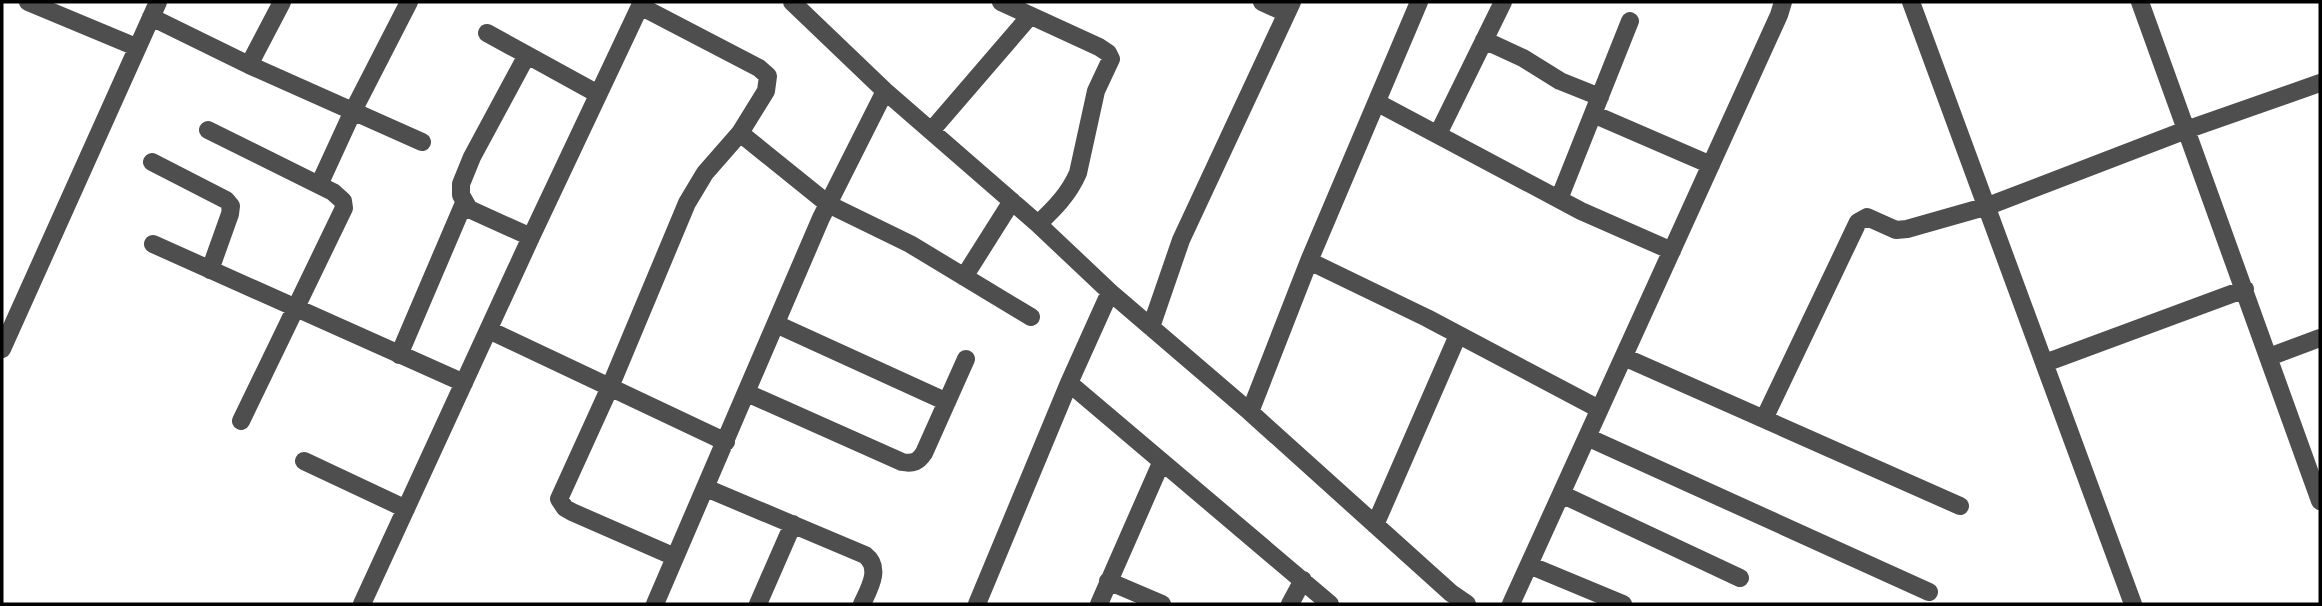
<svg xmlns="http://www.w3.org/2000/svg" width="2322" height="606" viewBox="0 0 2322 606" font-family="Arial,sans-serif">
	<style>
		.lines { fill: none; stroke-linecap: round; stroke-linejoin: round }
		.minor { stroke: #4e4e4e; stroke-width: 18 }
	</style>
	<rect width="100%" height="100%" fill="#fff"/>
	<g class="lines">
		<!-- minor -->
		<path class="minor" d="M28,2l108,45
			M792,2l93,89 153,133 72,68 140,120 201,181 16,11
			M1001,2l98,45 9,6 3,6 -15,32 -18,82c-9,21 -24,36 -40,51
			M1262,2l24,11
			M1911,2l222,602
			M2140,2l180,499
			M640,6l119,62 9,8 -2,15 -26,42 -35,40 -18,30 -77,184 -51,112 6,9 7,4 103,45
			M151,17l98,48 173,77
			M487,33l111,61
			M1484,40l39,18 37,23 40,16
			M527,55l-55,102 -11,27v11l8,14 62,28
			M249,65l33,-63
			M1378,103l203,108 91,40
			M1593,114l118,51
			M208,130l125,62 10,9 1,7 -103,213
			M931,131l99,-115
			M740,133l88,71 82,40 121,73
			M1438,134l65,-132
			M152,162l74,38 5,6 -1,8 -20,56
			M319,185l34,-74 56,-109
			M1559,199l71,-178
			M153,244l311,139
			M1309,261l118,57 172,91
			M964,277l48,-76
			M776,324l171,78
			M1151,327l30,-87 111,-238
			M489,330l237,112
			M2,349l156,-347
			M399,355l65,-152
			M1624,357l336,149
			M2269,357l51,-19
			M2045,363l200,-74
			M1069,383l261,221
			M747,393l155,69c11,2 16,0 22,-9l42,-94
			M1250,412l59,-151 110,-259
			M1764,419l94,-197 9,-5 29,13 11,-1 81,-23 198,-76 134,-47
			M1587,437l342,155
			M304,461l102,48
			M706,488l159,67c17,13 4,34 -3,49
			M1561,494l179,84
			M1375,525l83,-190
			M1529,565l94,39
			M1108,581l54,23
			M362,604l169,-367 111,-235
			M655,604l166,-386 64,-127
			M758,604l35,-80
			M977,604l92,-221 41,-91
			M1099,604l62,-141
			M1290,604l13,-24
			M1511,604l268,-589 4,-13"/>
	</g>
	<!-- border -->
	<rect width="2322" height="606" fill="none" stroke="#000000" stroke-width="7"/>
</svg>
